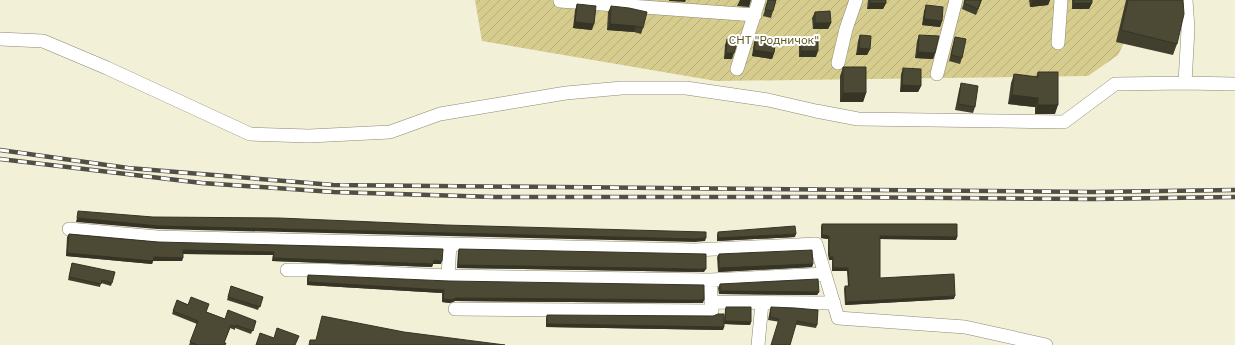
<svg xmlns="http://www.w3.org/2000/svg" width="1235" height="345" viewBox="0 0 1235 345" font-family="'IBM Plex Sans',sans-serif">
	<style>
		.garden { fill: url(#garden-furrows) }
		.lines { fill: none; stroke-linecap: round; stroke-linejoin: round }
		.minor-casing { stroke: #8c8973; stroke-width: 14 }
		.minor { stroke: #fff; stroke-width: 13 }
		.rail-casing { stroke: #514f43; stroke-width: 4.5 }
		.rail { stroke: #fff; stroke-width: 3; stroke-dasharray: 9; stroke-linecap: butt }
		.wall { fill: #41402e }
		.shaded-wall { fill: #353425 }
		.building { fill: #4c4a35; stroke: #353425 }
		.labels { text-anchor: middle; stroke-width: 4; stroke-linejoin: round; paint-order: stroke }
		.park-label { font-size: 12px; fill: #5b5215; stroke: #fff }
	</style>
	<defs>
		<pattern id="garden-furrows" width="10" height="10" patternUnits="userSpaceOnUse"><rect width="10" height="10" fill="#d5cc8d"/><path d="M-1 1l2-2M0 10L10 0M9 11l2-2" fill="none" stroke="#b6ae78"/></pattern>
	</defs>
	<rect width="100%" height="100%" fill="#f3f0d8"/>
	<!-- garden -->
	<path class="garden" d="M475,0h670l-27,55 -30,21 -372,5 -234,-40z"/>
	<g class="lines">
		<!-- minor casing -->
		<g class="minor-casing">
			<path id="minor" d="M560,0v1l195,14
				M0,39l43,2 64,27 143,66 59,2 81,-4 50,-18 126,-21 56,-5h64l82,12 48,11 42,8 206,3 51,-38 70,-1 50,1
				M1058,43l3,-43
				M838,63l8,-34 10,-29
				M737,69l22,-69
				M937,74l19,-74
				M1185,83l3,-54 -2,-29
				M69,229l88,8 538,13 121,-6 22,74 127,9 81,18
				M450,244l-2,32 262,4 115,-6
				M287,270h29l132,6
				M711,302l123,1
				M455,309l257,2 -2,-31
				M758,345l4,-42"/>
		</g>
		<!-- minor -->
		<use href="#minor" class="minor"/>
		<!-- rail casing -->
		<g class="rail-casing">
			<path id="rail" d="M0,150l128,18 205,17 759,7 143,-2
				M0,159l202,24 132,9 160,5h325l274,2 142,-2"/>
		</g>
		<!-- rail -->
		<use href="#rail" class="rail"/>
	</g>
	<!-- wall -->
	<path class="wall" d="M768,0l5,11 -2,7 -8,-2z
		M868,0h18v3l-3,6h-16z
		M964,0h18l-6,15 -14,-6 2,-7z
		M1029,0h21l-2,5 -18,2z
		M1072,0h20v3l-3,6h-17z
		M1126,0h57l-6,44 -4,11 -57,-13z
		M577,4l15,26 -19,-2 2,-18z
		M926,5l16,16 -2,6 -18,-2 2,-14z
		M611,6l32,22 -2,6 -7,-2 -27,-2 1,-18z
		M815,12l16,11 -3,6h-15l-1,-11z
		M860,35l10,14 -3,6h-11l2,-14z
		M919,35l16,18 -2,6 -18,-1 2,-17z
		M756,36l18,17 -2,6 -20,-3 2,-14z
		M955,37l7,21 -2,6 -11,-3z
		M801,38l15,19h-17v-13z
		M727,39l5,20h-8l1,-14z
		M843,67l23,26 -3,9h-23v-26z
		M903,68l18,18 -3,6h-18l1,-18z
		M1038,72l17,42h-20v-7l-27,-3 3,-21 3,-9 22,3z
		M961,83l14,24 -2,6 -18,-3 4,-20z
		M822,224l135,13 -1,3 -76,-1v39l74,21 -109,6 -1,-16 1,-3h3l-1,-15h-15v-11h-3l-1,-5v-16l-7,-1v-11z
		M718,232l77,5 -78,4v-6z
		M69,234l89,8 283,22h-8l-1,3 -160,-6 1,-6 -90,-1 -1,7h-29l-1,3 -86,-8 1,-19z
		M459,249l245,23 -247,-4 1,-16z
		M719,254l94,10 -1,3 -94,5 -1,-15z
		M72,263l40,20 -1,3 -10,-3 -1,4 -32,-7z
		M308,275l395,28 -248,-2 -5,2 -8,-1v-9l-135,-8v-7z
		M720,284l99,8 -2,3 -98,-1 -1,-6z
		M231,286l32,11 -5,13 -31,-10z
		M177,300l48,19 31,2 -5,13 -16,-6v2l-5,-2 -6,15 1,2h-36l8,-21 -25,-10z
		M726,307l25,15 -1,3 -26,-1 -1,6 -177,-3v-9l1,-3 177,6 1,-11z
		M771,307l46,18 -1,3 -48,-8 2,-10z"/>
	<!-- shaded-wall -->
	<path class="shaded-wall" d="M669,0h17l-1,2 -16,-1z
		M740,0h11l-2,7 -12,-1z
		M1044,0h6l-2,5 -18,2 2,-6z
		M870,3h16l-3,6h-16z
		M1074,3h18l-3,6h-17z
		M924,19l18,2 -2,6 -18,-2z
		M575,22l19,2 -2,6 -19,-2z
		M815,23h16l-3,6h-15z
		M610,24l26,2 -2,6 -27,-2z
		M859,48l11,1 -3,6h-11z
		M754,50l20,3 -2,6 -20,-3z
		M801,51h17l-2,6h-17z
		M918,52l17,1 -2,6 -18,-1z
		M726,53h8l-2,6h-8z
		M902,85l19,1 -3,6h-18z
		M843,93h23l-3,9h-23z
		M1012,95l26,3 -3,9 -27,-3z
		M1038,105h20l-3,9h-20z
		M77,218l629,20 -1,3 -10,1 -538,-13 -81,-7z
		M796,234l-1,3 -78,4 1,-3z
		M822,235l7,1 -1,3 -7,-1z
		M880,236l77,1 -1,3 -77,-1z
		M183,250l91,2 -1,3 -91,-1z
		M67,253l86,8 -1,3 -86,-8z
		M154,257l29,1 -1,3h-29z
		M830,257h3l-1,3h-3z
		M273,258l160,6 -1,3 -160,-6z
		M434,260l8,1 -1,3h-9z
		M813,264l-1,3 -94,5 1,-4z
		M458,265l248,4 -2,3 -247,-4z
		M833,268h15l-1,3h-15z
		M308,282l136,8 -2,3 -135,-8z
		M720,291l99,1 -2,3 -98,-1z
		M955,296l-1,3 -109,6 1,-3z
		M456,298l248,2 -1,3 -248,-2 -5,2 -8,-1 1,-3z
		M725,321l26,1 -1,3 -26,-1z
		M547,324l177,3 -1,3 -177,-3z"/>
	<!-- building -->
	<path class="building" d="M768,0h8l-3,11 -8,-1z
		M870,0h16v3h-16z
		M965,0h16l-3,9 -14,-6z
		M1032,0h12l-12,1z
		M1074,0h18v3h-18z
		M1128,0h55l1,14 -7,30 -56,-14z
		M577,4l19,2 -2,18 -19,-2z
		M926,5l17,2 -1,14 -18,-2z
		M611,6l18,2 18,4 -4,16 -7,-2 -26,-2z
		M830,11l1,12h-16v-11z
		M860,35l11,1 -1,13 -11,-1z
		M919,35l20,1 -4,17 -17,-1z
		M756,36l20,3 -2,14 -20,-3z
		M955,37l11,2 -4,19 -11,-3z
		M801,38h17v13h-17z
		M727,39l11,1 -4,13h-8z
		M843,67h23v26h-23z
		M903,68l18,1v17l-19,-1z
		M1038,72h20v33h-20v-7l-26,-3 2,-21 24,3z
		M961,83l17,3 -3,21 -17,-3z
		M78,211l75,6 126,1 166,7 261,7v6l-10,1 -537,-13 -82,-8z
		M822,224h135v13l-77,-1v42l74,-4 1,22 -109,6 -1,-16h4l-1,-18h-15v-11h-3l-1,-5v-16l-7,-1z
		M795,226l1,8 -78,4v-6z
		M69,234l89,8 285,7 -1,12 -8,-1 -1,4 -160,-6 1,-6 -91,-2v8l-29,-1 -1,4 -86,-8z
		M459,249l247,5v15l-248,-4z
		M812,250l1,14 -94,4v-14z
		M72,263l43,9 -3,11 -10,-3 -1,4 -32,-7z
		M308,275l141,6 255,4v15l-248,-2 -4,2 -9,-1 1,-9 -136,-8z
		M818,279l1,13 -99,-1v-7z
		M231,286l32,11 -3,10 -32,-10z
		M191,297l18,7 -3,8 19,7 3,-9 28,11 -3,10 -17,-6v2l-5,-2 -7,18h2l-1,2h-27l-8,-3 8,-21 -25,-10 4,-11 11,5z
		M726,307h25v15l-26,-1z
		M771,307l24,1 23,2 -1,15 -20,-4 -7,24h-19l8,-26 -9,-2z
		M718,314h6v13l-177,-3v-9l166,1z
		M322,316l82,16 101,13h-196l1,-5h6z
		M277,328l22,8 -4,9h-39l4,-12 14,5z"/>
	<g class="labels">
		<!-- park labels -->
		<g class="park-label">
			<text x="774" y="44">СНТ "Родничок"</text>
		</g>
	</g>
</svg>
